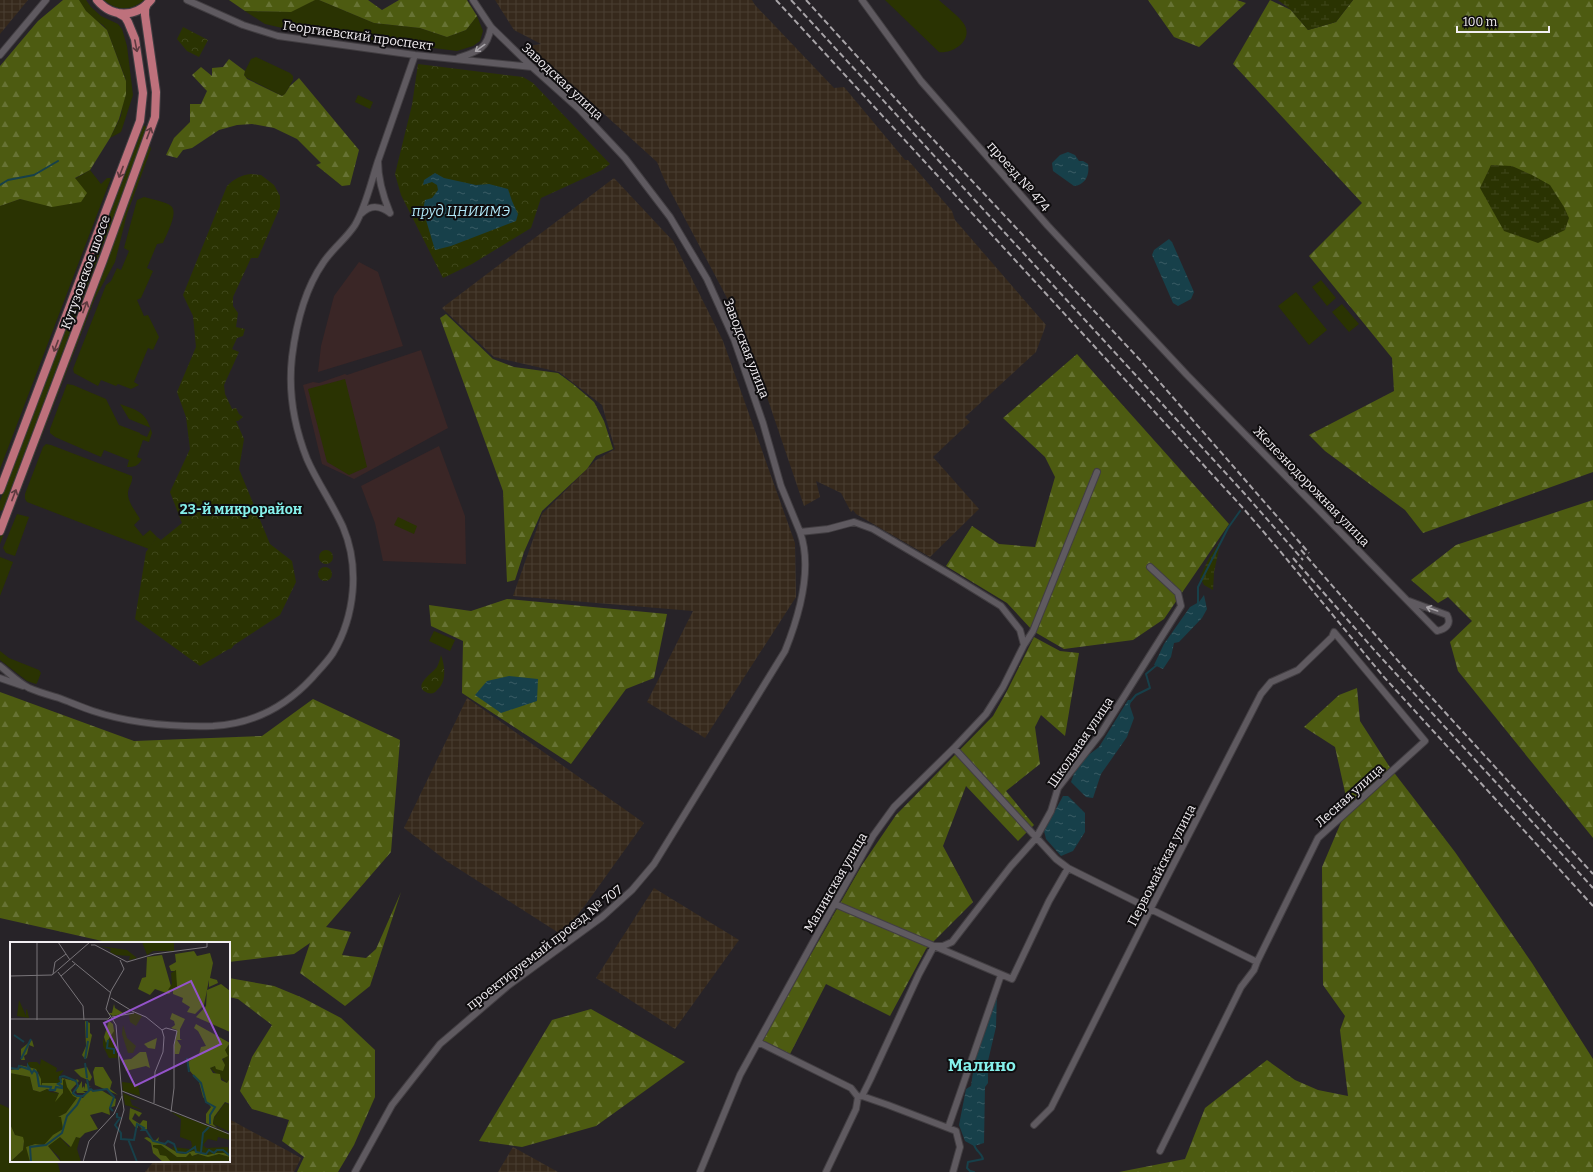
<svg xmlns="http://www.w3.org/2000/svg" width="1593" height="1172" viewBox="0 0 1593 1172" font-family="Bitter,serif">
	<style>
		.industrial { fill: url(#industrial-grid) }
		.education { fill: #3a2626 }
		.green { fill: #2a3302 }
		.forest { fill: url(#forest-firs) }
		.wetland { fill: url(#wetland-marsh) }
		.park { fill: url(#park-crowns) }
		.water { fill: url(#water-ripples) }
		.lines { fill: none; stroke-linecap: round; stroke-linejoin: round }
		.stream { stroke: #17404a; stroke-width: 2 }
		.minor-casing { stroke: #423e42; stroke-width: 8 }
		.major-casing { stroke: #423e42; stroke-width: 10 }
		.minor { stroke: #5f5a60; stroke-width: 6 }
		.major { stroke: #be717c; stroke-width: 8 }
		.rail { stroke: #a8a4a8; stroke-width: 2; stroke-dasharray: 6 3; stroke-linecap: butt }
		.oneway { stroke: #5e3a40 }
		.oneway2 { stroke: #a8a4a9 }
		.labels { text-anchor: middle; stroke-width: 4; stroke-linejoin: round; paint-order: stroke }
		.street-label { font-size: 13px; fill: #f2eef2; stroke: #0f0d0f }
		.water-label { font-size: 14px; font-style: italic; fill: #b1e8f8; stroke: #0f0d0f }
		.neighbourhood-label { font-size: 14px; font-weight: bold; fill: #85f0eb; stroke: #0f0d0f }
		.district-label { font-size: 17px; font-weight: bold; fill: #85f0eb; stroke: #0f0d0f }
		.inset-river { fill: none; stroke: #17404a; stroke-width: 2 }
		.inset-road { fill: none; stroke: #787479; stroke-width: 1 }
		.view { fill: #9353c9; fill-opacity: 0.15; stroke: #9353c9; stroke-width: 2 }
		.inset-edge { fill: none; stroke: #f2eef2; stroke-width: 2 }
	</style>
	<defs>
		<pattern id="industrial-grid" width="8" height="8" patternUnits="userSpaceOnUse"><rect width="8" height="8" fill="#36291c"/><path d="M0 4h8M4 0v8" fill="none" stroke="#4a3e32"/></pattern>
		<pattern id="forest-firs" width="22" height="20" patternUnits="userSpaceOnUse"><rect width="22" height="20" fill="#4d5b11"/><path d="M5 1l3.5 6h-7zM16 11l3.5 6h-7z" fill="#677334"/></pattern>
		<pattern id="wetland-marsh" width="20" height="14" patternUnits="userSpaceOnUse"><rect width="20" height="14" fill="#2a3302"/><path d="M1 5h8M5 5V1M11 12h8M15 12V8" fill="none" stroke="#3f471b"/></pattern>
		<pattern id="park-crowns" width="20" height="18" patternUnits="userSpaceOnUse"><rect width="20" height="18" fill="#2a3302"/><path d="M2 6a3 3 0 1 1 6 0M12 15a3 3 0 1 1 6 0" fill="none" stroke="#3f471b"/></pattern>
		<pattern id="water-ripples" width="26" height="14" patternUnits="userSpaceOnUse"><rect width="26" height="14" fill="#17404a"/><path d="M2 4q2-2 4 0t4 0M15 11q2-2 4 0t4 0" fill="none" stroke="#395c65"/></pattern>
	</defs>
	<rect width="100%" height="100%" fill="#272328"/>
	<!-- industrial -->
	<path class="industrial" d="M0,0h28l-28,34z
		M495,0h257l3,5 79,83 10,-1 61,73h3l44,51 3,9 91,105 -10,27 -71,65 5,5 -37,35 46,52 -49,48 -74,-43 -3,-4 -2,2 -10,-19 -25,-12 4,16 -16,9 -59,-174 -81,-153 -7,-17 -128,-116 12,-2 -27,-14z
		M614,178l59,63 50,100 72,202 1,54 -91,141 -58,-36 46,-91 -180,-15 29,-82 54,-54 19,-11 -13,-44 -43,-33 -65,-15 -52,-49z
		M467,698l177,125 -58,81 -24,31 -114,-73 -44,-34z
		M654,888l85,52 -64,89 -79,-51z
		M229,1119l72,39 -7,14h-149l9,-11h75z
		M513,1147l45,25h-60z"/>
	<!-- education -->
	<path class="education" d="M359,262l19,10 25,74 -85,26 3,-26 13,-50z
		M421,350l27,78 -94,51 -32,-15 -19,-79 10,-3 6,1 26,-9 2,1z
		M439,446l26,70 1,48 -83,-3 -8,-38 -14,-37z"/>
	<!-- green -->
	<path class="green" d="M78,0h8l5,7 10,9 17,8 4,5 5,17 6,49 -12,37 -11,6 11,-22 5,-36 -19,-50 -4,-5 -12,-7z
		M104,0h40c-13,11 -27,11 -40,0z
		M314,0h5l55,23 46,5 27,9 19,-7 11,-14 6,15 -3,10 -7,5 -16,5 -166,-21 -26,-6 -20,-13 44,1z
		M885,0h54c7,7 20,16 25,24 10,16 -11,30 -25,28z
		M256,57l34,16 3,3v4l-8,14 -3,2 -37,-19 -1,-4 7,-14z
		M358,95l15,7 -3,7 -15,-7z
		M144,125l3,3 -144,382 -3,1v-10z
		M150,146l1,3 -24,65 -12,48 -20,36 -95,246v-7l148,-390z
		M90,170l11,14 6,-6h4l-111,291v-263l20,-7 15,3z
		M144,197c7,2 23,5 27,9 8,7 -5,29 -8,37l-6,1 -10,24 6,3 -12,27 -4,2 7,16 4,-1 11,22 -6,13 -5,-2 -14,34 5,3 -8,4 -13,-5 -2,2 -15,-6 -3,6 -24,-13 -1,-4 33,-84 5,-4 6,-13 4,2 8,-19 -5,-3 13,-48z
		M1321,280l15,18 -9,8 -15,-19z
		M1296,292l31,38 -18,15 -31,-39z
		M1342,304l17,20 -10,8 -17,-20z
		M345,379l22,88 -18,8 -22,-13 -19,-73z
		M67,384l6,1 33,14 13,26 21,8v1l7,3 4,-9 -22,-9 -9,-15c19,7 26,8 32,29l-3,9 -6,-2 -6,17 5,2c-4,7 -7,8 -15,8l2,-7 -25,-10 -3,7 -46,-20 -5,-4v-4z
		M46,444l5,1 81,31c1,6 -3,10 -4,16 -1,9 8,20 12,27l-6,6 9,11 7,-6 7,7 -8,12 -122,-47 -2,-3v-5l18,-47z
		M17,514l12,3 -14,39 -9,-3 -3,-5z
		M398,517l19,9 -3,8 -20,-9z
		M0,557l13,5 -13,34z
		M434,631l21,9 -5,11 -21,-10z
		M0,651l9,7 30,12 2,3 -4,10 -1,1 -9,-3 -27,-21z
		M0,1104l11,5v52h45l2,3 2,8h-60z"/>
	<!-- forest -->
	<path class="forest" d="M63,0h16l7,11 21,19 19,51v13l-7,25 -9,19 -20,32 -15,8 12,15 -6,9 -29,5 -32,-8 -20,7v-140l38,-45z
		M229,0h86l-24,12 -46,-1z
		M319,0h49l14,10 17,-10h68l10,16 -11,14 -19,7 -27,-9 -46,-5z
		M1148,0h89l9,3 -47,44 -25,-10z
		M1270,0l21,10 17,20 28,-8 17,-22h240v472l-170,61 -18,-23 -80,-59 -16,-16 85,-44 -2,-33 -83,-102 53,-53 -129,-139z
		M229,59l16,12 -1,4 3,4 35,17 3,-2 5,-8 9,-8 60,72 -9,35 -8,1 -26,-21 5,-2 -24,-24 -23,-11 -22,-4 -15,1 -18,5 -27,18 -9,2 -6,8 -11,-3 8,-17 16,-16v-18h11l6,-13 -15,-16 9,-8 11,9v-8l11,-1z
		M446,314l47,45 21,8 44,6 15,11 21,18 10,19 9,28 -17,7 -9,13 -45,42 -18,41 -9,28 -8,2 -4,-91 -63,-173z
		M1077,354l152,170 -65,95 -31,21 -69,9 -31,-18 -26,-28 -61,-37 26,-40 27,18 36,3 20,-70 -10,-20 -42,-39z
		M1593,500v338l-135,-167 -8,-29 22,-21 -24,-24 -10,6 -27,-23 45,-35z
		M507,599l160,15 -13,64 -28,11 -55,75 -109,-71 1,-52 -32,-15 -2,-21 42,6z
		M1034,637l26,14 19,2 -14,83 -24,-21 -6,12 5,37 -34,27 28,34 -16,16 -52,-55 -23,60 30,56 -47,47 -36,67 -64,-32 -36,70 -28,-14 100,-175 34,-50 97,-99 14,-25z
		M1357,688l3,33 29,45 66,86 77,111 61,96v113h-474l66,-13 20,-51 62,-48 28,20 23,10 30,6 -8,-66 5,-14 -22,-31 -1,-118 26,-61 -13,-59 -31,-20 35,-32z
		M0,692l134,49 128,-5 51,-37 87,41 -9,112 -65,75 25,5 -9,23 24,3 10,-9 25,-57 -31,94 -25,20 -45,-33 10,-30 -16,11 -65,8v-19h-118l-111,-25z
		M229,978l45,8 29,12 38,20 34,32v47l-21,48 -16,27h-41l7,-15 -22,-16 7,-21 -37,-11 -12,-18 12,-34 20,-32 -34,-26 -9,-2z
		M591,1009l94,53 -89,64 -74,21 -43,-6 73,-121z"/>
	<!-- wetland -->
	<path class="wetland" d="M1278,0h75l-17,22 -28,8 -17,-20z
		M1491,165l21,1 20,9 18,10 14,22 5,11 -4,12 -27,13 -34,-12 -24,-43z
		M1221,540l-7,32 -1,18 -9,-5 -4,-8 9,-19z"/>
	<!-- park -->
	<path class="park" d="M183,27l25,13 -9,17 -12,-6 -10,-12z
		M418,64l105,13 10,6 77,81 -8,6 -61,28 -10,30 -59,36 -29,14 -42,-83 -6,-21 17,-69z
		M251,174l10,1 13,10 6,11v11l-22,51h-7l-18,39v9l5,7 -2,14 9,2 -2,7 -6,2 -5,11 7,3 -15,33 1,9 7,15 4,-1 3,6 4,3 -5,4h-2l8,18 -5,30 31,75 22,17 4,21 -16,33 -46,30 -3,4h-2l-29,17 -65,-47 11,-67 11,-15 4,3 21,-17 -12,-31 20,-43 -4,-32 -9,-25 19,-45 -3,-31 -10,-21 44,-109c7,-7 14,-11 24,-12z
		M319 557a7 7 0 1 1 14 0a7 7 0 1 1-14 0Z
		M318 574a7 7 0 1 1 14 0a7 7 0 1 1-14 0Z
		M441,655c4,11 6,27 -4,35 -2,3 -5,4 -9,3 -18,-6 6,-21 9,-26 2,-4 3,-8 4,-12z"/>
	<!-- water -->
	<path class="water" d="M1068,152l7,3 4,6h4l5,3c2,11 -3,21 -14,22l-21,-15 -1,-8 8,-8z
		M435,173l9,5 32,7 13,-1 19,5 4,12 6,13 -2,7 -65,25 -16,4 -12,-40 2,-10 7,-2 6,-8 -1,-5 -5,-3 -9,3 1,-5z
		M1169,239l3,3 22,50 -3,7 -13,7 -5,-3 -21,-48 2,-5z
		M1204,595l3,14 -5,9 -23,24 -5,1 -3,14 -8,12 -9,-4 10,-21 26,-37 9,-5z
		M509,676l29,3 -1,22 -36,12 -26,-18 12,-14z
		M1128,700h3l-1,6 4,12 -7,19 -26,37 -8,24 -7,-1 -15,-15 5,-14 11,-12 12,-9z
		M1063,796h5l17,17v19l-12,19 -12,5 -15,-17 -2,-8z
		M997,993l-1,34 -8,34v22l-3,4 -1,56 -10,3 -9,-5 -6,-16 7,-36 5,-3 7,-47z"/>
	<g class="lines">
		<!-- stream -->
		<path class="stream" d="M0,185l8,-5 26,-5 24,-14
			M1198,605v-18l30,-59 12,-17
			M1130,702l6,-7 14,-7 -4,-14 12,-10
			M974,1172l-4,-1 -3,-3 1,-6 15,-3c-1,-6 -8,-8 -9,-15"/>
		<!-- minor casing -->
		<g class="minor-casing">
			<path id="minor" d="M187,0l56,25 35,11 137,19 117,12
				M473,0l18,27 41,40 47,42 46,49 45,59 37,62 27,60 29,84 18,63 19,46 28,-3 26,-7 19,7 81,48 47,29 19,24 4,15 -21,42 -17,27 -32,34 -60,59 -21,29 -55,97 -78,142 -40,97
				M862,0l59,81 127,145 139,149 250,256c9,-2 15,-7 10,-16l-38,-14
				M0,55l46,-55
				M458,58c21,-7 29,-9 33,-31
				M390,213c-7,-17 -12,-33 -12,-52l37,-106
				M361,214c10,-10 19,-8 29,-1
				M1024,645l9,-14 64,-159
				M0,666c9,7 19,17 29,22 9,4 20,7 30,10 11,4 22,9 34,13 39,13 80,16 120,15 40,-2 73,-20 99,-48 7,-8 15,-16 21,-25 22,-37 27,-86 10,-126 -11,-24 -26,-45 -36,-68 -13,-33 -19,-67 -15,-102 4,-32 13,-68 31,-94 9,-14 23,-24 32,-38 11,-19 16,-43 23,-64
				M0,678l23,8
				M954,748l102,111 12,9 189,94
				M835,904l99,42h9l9,-4 59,-76 25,-28 15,-27 7,-23 43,-55 80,-127 -3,-13 -28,-26
				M758,1042l93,46 7,9 -2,12 -30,63
				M862,1096l26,9 68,26 4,16 -7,25
				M858,1097l4,-1 8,-16 49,-106 15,-28 78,33 37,-78 19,-33
				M1034,1125l17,-17 99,-198 111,-216 10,-12 27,-12 34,-33 2,-5 91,109 -107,97 -61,124 -3,8 -13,17 -81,164
				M948,1128l53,-153
				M355,1172l37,-67 48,-61 69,-59 93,-68 30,-27 22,-26 131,-213c14,-35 28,-83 15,-119"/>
		</g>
		<!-- major casing -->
		<g class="major-casing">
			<path id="major" d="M97,0c15,18 39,18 54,0
				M0,490l140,-369 3,-28 -8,-54 -7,-17 -3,-5 -7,-4
				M0,531l103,-271 52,-143 1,-25 -11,-77v-6l2,-5"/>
		</g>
		<!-- minor -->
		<use href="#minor" class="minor"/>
		<!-- major -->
		<use href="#major" class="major"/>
		<!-- rail -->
		<path class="rail" d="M776,0l467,508 37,43 103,125 210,230
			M791,0l453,493 59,67
			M806,0l108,119 228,243 167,191
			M1301,550l99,113 193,211
			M1293,558l83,94 217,236"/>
	</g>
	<!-- one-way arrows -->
	<defs><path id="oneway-shaft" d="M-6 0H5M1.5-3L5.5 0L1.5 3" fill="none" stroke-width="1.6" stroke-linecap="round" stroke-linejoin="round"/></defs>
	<g class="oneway">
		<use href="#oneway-shaft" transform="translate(136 46) rotate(79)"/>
		<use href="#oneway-shaft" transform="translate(149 133) rotate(-69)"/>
		<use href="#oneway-shaft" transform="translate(121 172) rotate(111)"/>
		<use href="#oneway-shaft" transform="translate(85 307) rotate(-69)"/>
		<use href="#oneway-shaft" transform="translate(56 346) rotate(111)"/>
		<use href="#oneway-shaft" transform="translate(14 495) rotate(-69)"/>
	</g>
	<g class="oneway2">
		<use href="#oneway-shaft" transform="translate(480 48) rotate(144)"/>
		<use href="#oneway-shaft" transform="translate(1432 609) rotate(-161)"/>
	</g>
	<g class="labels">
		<!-- street labels -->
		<g class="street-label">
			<text transform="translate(358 35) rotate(8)" y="5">Георгиевский проспект</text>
			<text transform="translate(563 81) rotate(43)" y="5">Заводская улица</text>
			<text transform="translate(1019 176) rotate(49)" y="5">проезд № 474</text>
			<text transform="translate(85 272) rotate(-70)" y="5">Кутузовское шоссе</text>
			<text transform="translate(747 348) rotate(69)" y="5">Заводская улица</text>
			<text transform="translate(1312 486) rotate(46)" y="5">Железнодорожная улица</text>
			<text transform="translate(1080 742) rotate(-56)" y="5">Школьная улица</text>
			<text transform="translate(1349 795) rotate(-42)" y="5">Лесная улица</text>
			<text transform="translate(1161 865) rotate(-63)" y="5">Первомайская улица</text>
			<text transform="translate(835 882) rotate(-60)" y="5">Малинская улица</text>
			<text transform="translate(544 947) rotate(-38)" y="5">проектируемый проезд № 707</text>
		</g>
		<!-- water labels -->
		<g class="water-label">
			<text x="461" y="216">пруд ЦНИИМЭ</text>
		</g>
		<!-- neighbourhood labels -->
		<g class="neighbourhood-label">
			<text x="241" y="514">23-й микрорайон</text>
		</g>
		<!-- district labels -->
		<g class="district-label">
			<text x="982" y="1071">Малино</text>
		</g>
	</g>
	<!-- overview -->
	<g transform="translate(10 942)">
		<rect width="220" height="220" fill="#272328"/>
		<path d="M90,4l27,4 10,8 -8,2 1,-4 -14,-1 -6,-3 1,-3zM105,87l2,29h-8l-6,-12v-8l2,4 6,-4 -1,-4zM220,103v33l-3,5 -17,-15 5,-2 8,5 1,-21zM31,117l16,9 -1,4 8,-2 -6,8v2l4,-2 -2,5 -19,4 -2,-15 -12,-7 2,-3h8l3,3zM0,131l20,4 3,13 7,2 7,-3 3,3 9,1 -3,7 7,-7v-13l2,-1 3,3 -2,2 11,14 -11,15 -8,4h3l3,12 -20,16 -9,-1 -8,3 3,15h-20l13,-12 1,-9 -9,-6 -5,-11zM112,140l16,2 2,12 -17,-5zM113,151l15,7 -8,-1 2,6 11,5 -18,-5zM161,170l37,14 10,3 -1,-2 13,8v5l-12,-3 -1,4 -9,-2 -5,6 3,3 22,-1 2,15h-59l-11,-7 -2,-5 -5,-3v-2h8l16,12 14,-4 4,3 1,-2 13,2 10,-2 10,2 -5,-3 -16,2 -8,-3 -13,1 -3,1 -10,-2 -2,-5 18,2 2,-3 -1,-5 -11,-4 1,-18zM47,195h3l9,10 7,-10 4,1 -3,11 4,13h-20l-2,-5 -11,-11z" fill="#2a3302"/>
		<path d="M184,9l3,5 13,-3 3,10 -3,15 7,2 1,3 -9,4v-7l-5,25 -9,9 -8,-2 3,-5 -8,-5 1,-4 -10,-4v-5h4l-1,-10 -1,-8h-4l-2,-5 7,-4 -1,-8zM152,13l10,35 -3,4 -14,-5 -5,6 -12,-6 4,-11 4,-1 1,-20zM211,42l9,7v41l-34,-15 10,-11 1,-16zM104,62l1,4 8,5 6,-3 1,2 -17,4 -5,-3h4zM162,71l13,6 -5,10v10l2,1h-5l4,6 -2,8h-4v5l-1,-12 3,-17 -6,-2 4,-3 -1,-4 -4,-2zM75,79l5,2v10l2,2 -5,23 -2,1 -3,-4 4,-9zM99,79l4,3 1,7 -8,12 -2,-6zM186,82l34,19 -5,7 3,6 -6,3 3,6 -2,6 -7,-2 -1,-3 -5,2 3,5 7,1 1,6 6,3 3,-5v26l-5,-2 -11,15 -1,7 4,4 -11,-5v-9l5,-7 -8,-10 -4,-15 -9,-11 -2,-9 11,-8 2,-7 5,-1 -8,-15 -4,-3zM147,96l-2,11 -7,-1 -4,-4zM22,98l2,7 -5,-2 -2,9 -3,2 1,4h-4v-11zM130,110h6l4,16 -4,-2 -20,5 -4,-11 9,-1zM10,123l16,4 5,10v8l1,-4h18l2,-5 13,3 2,-2 2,2 -8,9 2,5 10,3 6,-8h12l15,9 -1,7 -6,2 1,7 -8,-3 -12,3 8,14 -13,4 -5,5 -4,-1 -5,10 -11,-10 -12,9 13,16h-31l-4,-15 9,-3 9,1 9,-10 10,-6 -2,-12h-3l8,-4 11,-15 -4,-2 -6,-9 -2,-8 -2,1v13l-8,9 4,-9 -12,-4 -7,3 -7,-2 -3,-13 -20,-4v-3l12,-2zM77,125l5,10 -2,4 -9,-4 -7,-7zM85,125h8l9,15 -2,7 8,6 -23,-10 -2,-13zM72,139v7l2,-2 1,3v-6l6,4 -3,-1v5h-5l3,2h-9l-1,-3zM120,166l12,5 -3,4 -4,-4 -3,6 8,5 3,-4 4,1v8h-5l-4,-5v4l-3,-1 -6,-8zM0,182l5,11 8,2 1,4 -1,9 -13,12zM137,195l8,4 4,-4 -1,4 20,12 6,1 9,-3 15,4 8,-2h8l6,3v1l-11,-3 -11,3 -10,-3 -6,2 -2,-3 -4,4h-9l-16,-12h-8v2l5,2 2,6 6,1 5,6h-8l-10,-9 -2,-10 -7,-5z" fill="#4d5b11"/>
		<path d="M166,28l1,19 -9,1 4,-6 -1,-11z" fill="#2a3302"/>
		<path d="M215,161l5,2v27l-17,-8 1,-6z" fill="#2a3302"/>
		<path d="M132,0h32v9h-21l-6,4zM9,58l7,16v-6l1,-1 2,9 -12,-2zM125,71l7,3 -6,10 -6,-4 -1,-7zM113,83l4,13 9,8 -3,7h-5l-6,-19z" fill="#2a3302"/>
		<path class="inset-river" d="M77,79v17M4,93l10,7M98,98l-1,8 7,1v5M177,116l2,14M11,117l10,-20M75,117l3,-18M75,121l2,15M0,126l8,1 1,-3 9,3v-3l4,7 2,-3 3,3 2,13 12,1 -1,3h5l1,-3 6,1v-2l-4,-2 3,-2 -1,-5 4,-1 12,5 2,5 -5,7 4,3h6l8,-7 2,2 14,-2 7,8 -4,11 3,3M183,133l8,8 5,19 9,5 -5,8v9M77,137l2,12M107,171v4l3,1 -5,7 6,8v6l13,1 3,-16 7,4 -2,2h4l7,11 12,3 3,-3 6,3 3,8 9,1 9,-6 1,5 10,2 3,-4 5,3 3,-3h6l7,6M118,197l9,23M191,210l2,-19 6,-6M21,220l-1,-15 16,-2 16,-12 5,-17 10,-11 4,-8"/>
		<path class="inset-road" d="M27,0v78M48,0l12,18M81,3h4l32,17 27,-8 53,-7v-5M62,19l39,32M48,30l25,34 1,14M43,32l2,-12 11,-8M0,34l42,-1 38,-33M51,34l14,-12M101,56l21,13 14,6 16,13 4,-2 11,3 -3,14v43l-3,24M102,75l22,-4M0,77h98l3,-3M112,149l107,43M144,161l1,-31 8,-20 1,-15 -2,-7M73,220l6,-21 25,-27 8,-18 -6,-71 -10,-16 5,-18 13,-22 -4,-9M107,220l-3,-17 10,-35 -2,-14"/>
		<path class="view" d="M181,39l30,63 -86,42 -31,-63z"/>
		<rect width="220" height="220" class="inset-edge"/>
	</g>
	<!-- scale -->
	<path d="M1457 26v6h92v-6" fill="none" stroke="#f2eef2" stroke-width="2"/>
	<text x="1463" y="26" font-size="12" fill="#f2eef2" stroke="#0f0d0f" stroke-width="3" paint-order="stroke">100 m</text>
</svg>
